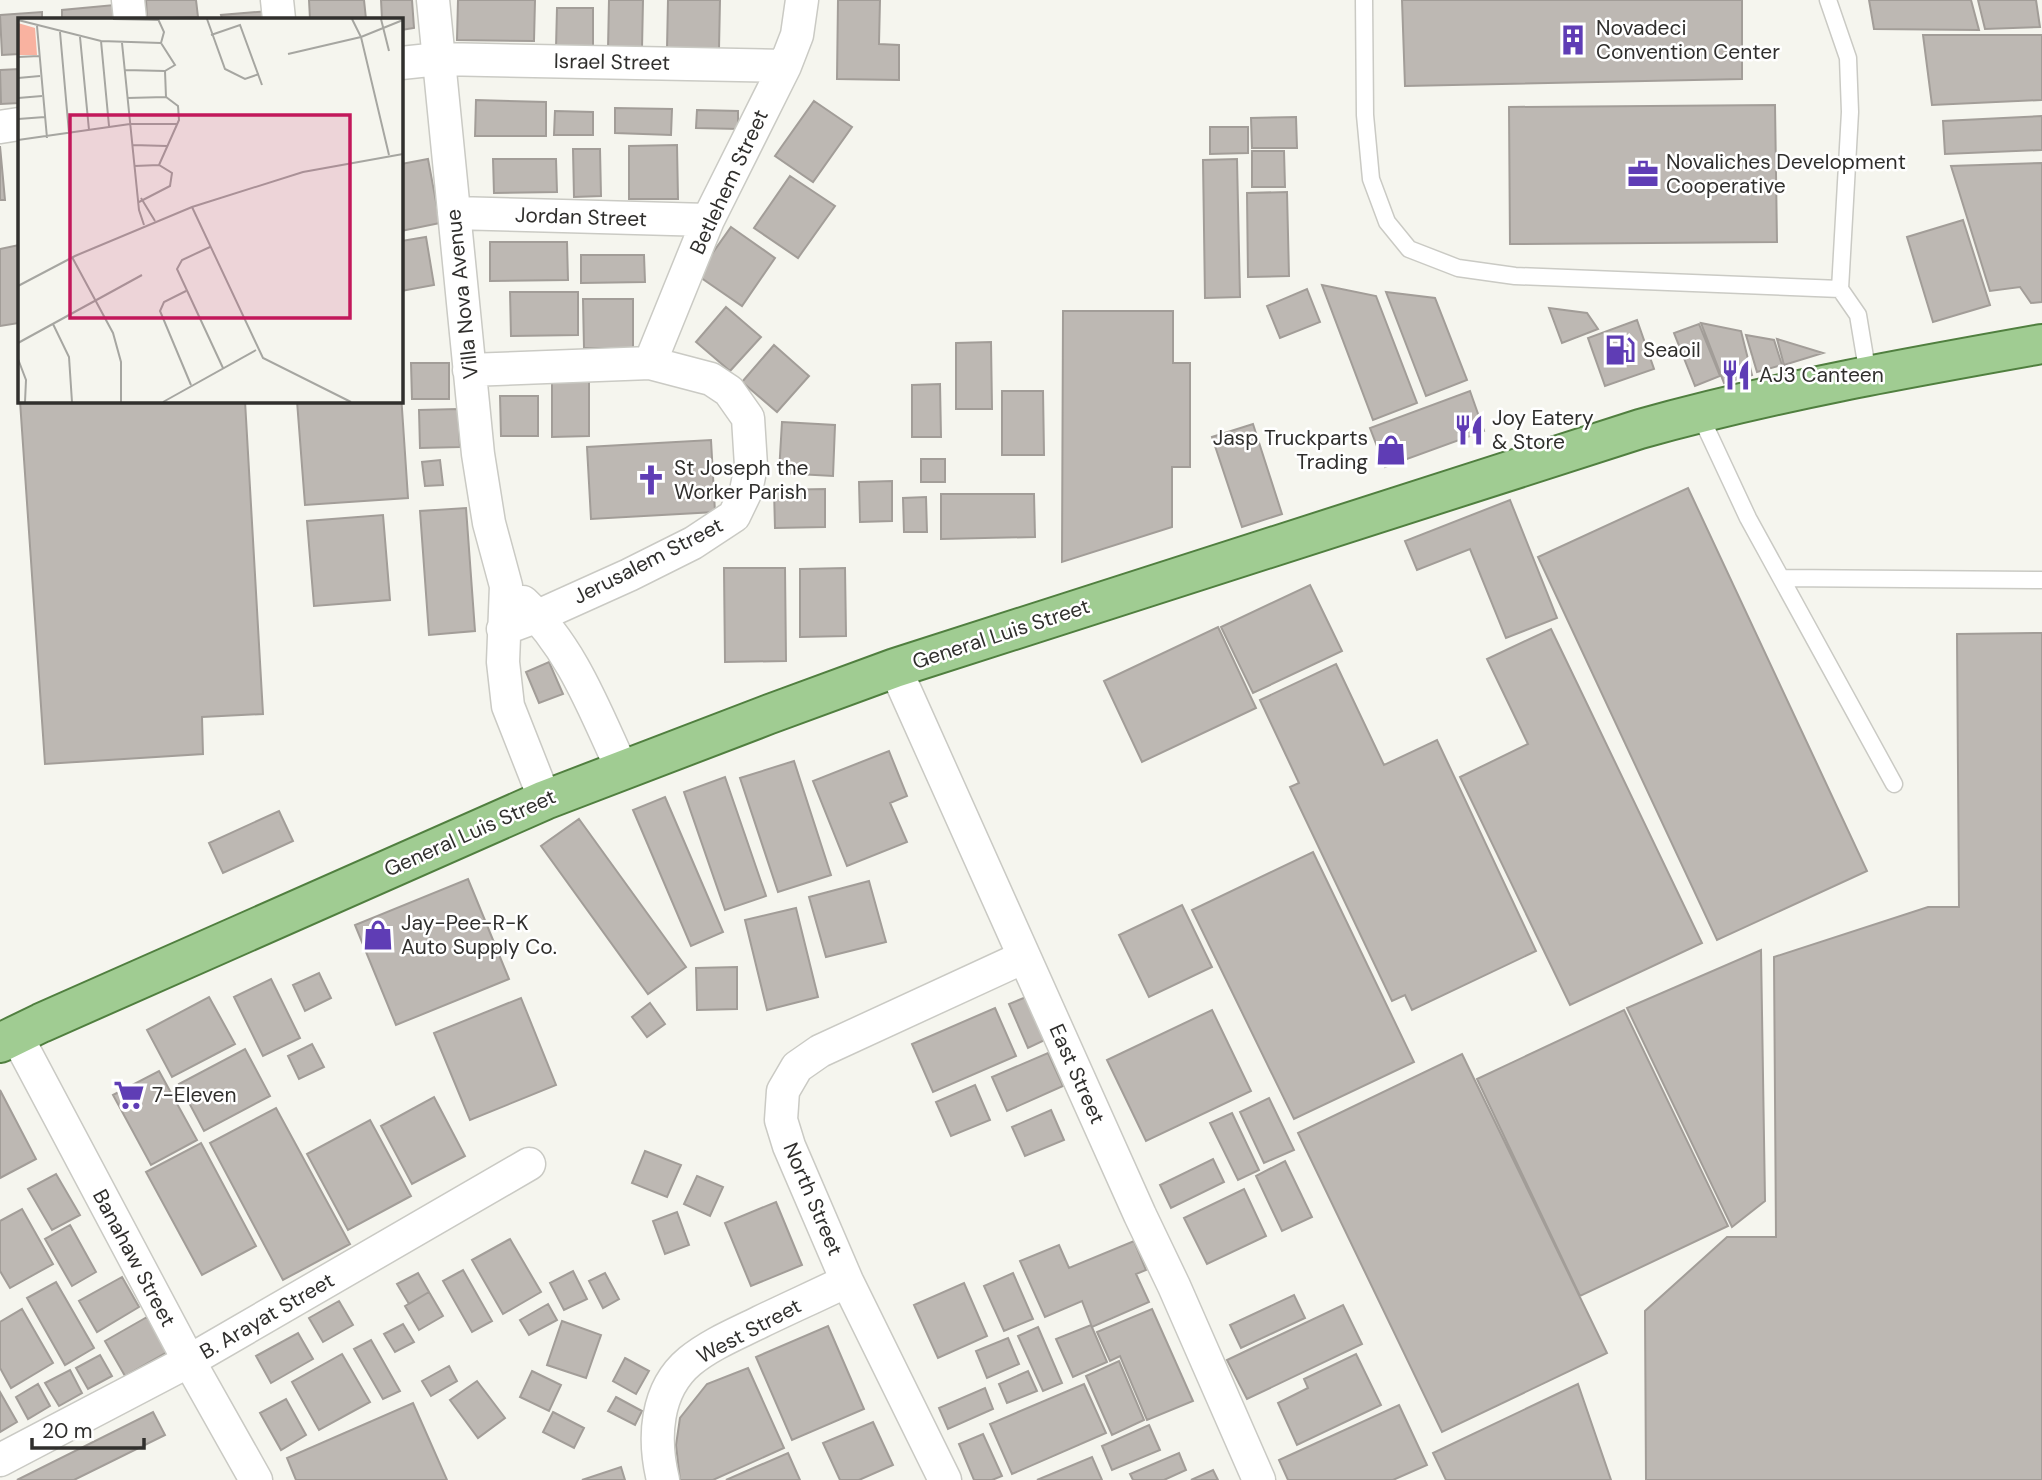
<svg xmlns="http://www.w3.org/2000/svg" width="2042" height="1480" viewBox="0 0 2042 1480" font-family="'DM Sans',sans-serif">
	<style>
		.building { fill: #bdb8b3; stroke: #a29d98; stroke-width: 2 }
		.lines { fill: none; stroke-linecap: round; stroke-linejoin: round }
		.lane-casing { stroke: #cacac4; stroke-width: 19 }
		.street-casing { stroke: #cacac4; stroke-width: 35 }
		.primary-casing { stroke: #507f3f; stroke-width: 42 }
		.lane { stroke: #fff; stroke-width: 16 }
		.street { stroke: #fff; stroke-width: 32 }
		.primary { stroke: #a0cc92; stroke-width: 38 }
		.labels { text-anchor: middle; stroke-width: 5; stroke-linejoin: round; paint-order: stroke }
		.poi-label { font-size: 21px; fill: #302f2d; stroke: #fff; text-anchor: start }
		.street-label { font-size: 21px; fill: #302f2d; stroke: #fff }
		.inset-road { fill: none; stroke: #a6a6a1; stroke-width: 2 }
		.view { fill: #c2185b; fill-opacity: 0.15; stroke: #c2185b; stroke-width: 3.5 }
		.inset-edge { fill: none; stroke: #302f2d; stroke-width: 3.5 }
	</style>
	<rect width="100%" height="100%" fill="#f5f5ee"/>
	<!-- building -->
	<path class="building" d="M146,0h50l2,17 -51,2z
		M309,0h55l2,19h-56z
		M381,0h31l2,28 -13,2v-11h-19z
		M458,0h77l-1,41 -77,-1z
		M609,0h34l-1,49h-34z
		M668,0h52l-1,49h-52z
		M838,0h42l-1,44 20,1v35l-62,-1z
		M1402,0h340v79l-337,7z
		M1869,0h102l8,30 -105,-1z
		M1978,0h58l4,27 -55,2z
		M114,5l1,14h-53v-9z
		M557,8h36v40h-37z
		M269,11v8h-47l-1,-4z
		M42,12v7h-23v35l-17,1 -2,-40z
		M1923,35h119v65l-110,5z
		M19,69v34l-18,1 -1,-34z
		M476,100l70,2v34h-71z
		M814,101l38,26 -39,55 -38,-26z
		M1775,105l2,137 -267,2 -1,-137z
		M615,108l57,1 -1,26 -56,-2z
		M697,110l41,1v18l-42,-1z
		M555,111l38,1v23h-39z
		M2042,116v34l-97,4 -2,-33z
		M1296,117l1,31h-45l-1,-30z
		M1210,127h38v26l-38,1z
		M677,145l1,54h-49v-53z
		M0,146l5,54h-5z
		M573,149h27l1,47 -27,1z
		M1252,151h32l1,36h-33z
		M428,159l12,64 -39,8v-67z
		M493,159h63l1,33 -63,1z
		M1237,159l3,138 -35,1 -2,-138z
		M2042,163v139l-11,1 -11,-16 -30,4 -39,-125z
		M790,176l45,30 -37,52 -44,-30z
		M1287,192l2,84 -41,1 -1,-84z
		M1963,220l27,85 -57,17 -26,-85z
		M731,227l44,31 -33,48 -45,-31z
		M426,237l8,48 -33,6v-50z
		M490,242h77l1,38 -78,1z
		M19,245v78l-19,3v-77z
		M581,255h63l1,27 -64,1z
		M1322,285l54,11 41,107 -44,17z
		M1307,289l13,33 -40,16 -13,-32z
		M510,292h68v43l-67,1z
		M1386,292l49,6 32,82 -41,16z
		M583,299h50v49h-49z
		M726,307l35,30 -31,34 -34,-29z
		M1549,308l38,5 11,16 -36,14z
		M1063,311h110v52h17v104h-18v60l-110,35z
		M1637,320l17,49 -49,17 -17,-48z
		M1701,323l40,8 11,44 -28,8z
		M1699,324l21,52 -25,10 -21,-53z
		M1746,335l28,5 8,25 -25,7z
		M1777,339l46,14 -39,12z
		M991,342l1,67h-36v-66z
		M774,345l35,31 -32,36 -35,-30z
		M411,363h38v36h-37z
		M552,379h37v57l-37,1z
		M940,384l1,53h-29v-52z
		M1002,391h41l1,64h-42z
		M1470,391l14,40 -99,36 -15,-39z
		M401,394l7,104 -103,7 -8,-104h104z
		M500,396h38v40h-37z
		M20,401h225l18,313 -61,3 1,37 -158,10z
		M458,409l2,38 -40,1 -1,-38z
		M782,422l53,3 -2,51 -54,-3z
		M1253,424l29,90 -40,13 -30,-90z
		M711,440l4,72 -124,7 -4,-72z
		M921,459h24v23h-24z
		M440,460l3,25 -18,1 -3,-24z
		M892,481v40l-32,1 -1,-40z
		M1688,488l179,383 -150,69 -179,-383z
		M825,489v38l-50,1 -1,-38z
		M941,494h93l1,43 -94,2z
		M926,497l1,35h-23l-1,-34z
		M1510,500l47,118 -51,20 -36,-89 -53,21 -12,-29z
		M466,508l9,123 -46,4 -9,-124z
		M383,515l7,85 -76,6 -7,-85z
		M724,568h61l1,93 -61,1z
		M845,568l1,68 -46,1v-68z
		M1310,585l32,66 -89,42 -32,-66z
		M1218,627l38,81 -114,54 -38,-81z
		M1551,629l151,314 -132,62 -110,-228 68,-33 -41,-85z
		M2042,633v847h-396l-1,-169 82,-74h49l-2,-280 154,-50h31l-2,-273z
		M549,662l14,32 -24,9 -13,-31z
		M1336,664l48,101 53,-25 99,211 -124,59 -7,-15 -13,6 -102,-214 9,-4 -39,-83z
		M889,751l18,45 -17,7 17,39 -60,24 -34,-85z
		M794,761l37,114 -53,17 -38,-114z
		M725,777l41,119 -41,14 -41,-118z
		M665,797l58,135 -32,14 -58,-136z
		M279,811l14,30 -70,32 -14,-30z
		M579,819l107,148 -38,27 -107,-148z
		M1313,852l101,210 -120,57 -102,-209z
		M468,879l41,100 -113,46 -41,-100z
		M869,881l17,61 -60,15 -17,-60z
		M1182,905l30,62 -63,30 -30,-62z
		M796,908l22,89 -51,13 -22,-90z
		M1761,950l4,251 -33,26 -105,-219z
		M737,967v42l-40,1 -1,-42z
		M319,973l12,25 -26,13 -12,-26z
		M271,979l29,59 -37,18 -29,-59z
		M1031,995l18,43 -21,10 -19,-44z
		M209,997l26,47 -63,33 -25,-47z
		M521,998l35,87 -86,35 -36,-87z
		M650,1003l15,21 -18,13 -15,-20z
		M995,1008l21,48 -83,36 -21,-48z
		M1212,1010l39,81 -105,50 -39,-81z
		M1624,1010l104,216 -148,70 -103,-217z
		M312,1044l12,23 -25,12 -11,-23z
		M245,1049l25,47 -66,35 -25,-47z
		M1048,1053l15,33 -56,25 -15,-34z
		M1462,1054l145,299 -165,79 -144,-299z
		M159,1071l38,69 -46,25 -38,-70z
		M975,1085l15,35 -39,16 -15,-34z
		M0,1090l36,69 -36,19z
		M434,1097l31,59 -53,28 -31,-58z
		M1269,1098l25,52 -30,13 -24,-51z
		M276,1108l74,136 -67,36 -73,-137z
		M1051,1110l13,30 -39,16 -13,-29z
		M1232,1113l27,57 -21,10 -28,-57z
		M370,1120l41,76 -63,34 -41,-76z
		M201,1143l55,103 -54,29 -56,-103z
		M645,1151l36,14 -14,32 -35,-14z
		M1213,1159l11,23 -53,26 -11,-23z
		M1285,1161l27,56 -30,14 -26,-55z
		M56,1174l24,41 -28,15 -24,-41z
		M697,1176l26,11 -13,29 -26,-12z
		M1244,1189l22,47 -59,28 -23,-46z
		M776,1202l26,63 -51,21 -26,-63z
		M22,1209l31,55 -43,24 -10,-17v-50z
		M677,1212l12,33 -24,9 -12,-33z
		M70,1225l26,47 -24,14 -27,-47z
		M510,1239l31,53 -38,22 -31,-54z
		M1134,1241l12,29 -10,4 13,28 -57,25 -10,-26 -37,16 -25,-56 39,-16 10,23z
		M463,1270l29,51 -20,11 -29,-51z
		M573,1271l14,28 -23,11 -14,-27z
		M418,1273l11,19 -20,12 -12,-20z
		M605,1273l14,26 -16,9 -14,-27z
		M1013,1273l20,46 -29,12 -20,-45z
		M122,1277l17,30 -42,25 -18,-31z
		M56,1282l38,66 -29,17 -38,-67z
		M964,1283l23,53 -49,22 -24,-53z
		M429,1292l14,24 -24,14 -14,-24z
		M1294,1295l11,23 -64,30 -11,-23z
		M339,1301l14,24 -30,17 -14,-24z
		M548,1304l9,16 -28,15 -9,-15z
		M1343,1305l19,39 -115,55 -20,-39z
		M22,1309l31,54 -42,25 -11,-20v-46z
		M1152,1309l41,92 -46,19 -27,-64 -10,5 -13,-29z
		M147,1317l20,35 -42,24 -20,-35z
		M562,1321l39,14 -15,43 -39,-13z
		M403,1324l11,18 -19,10 -11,-18z
		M1091,1325l16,37 -34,15 -17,-38z
		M828,1326l36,83 -72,31 -36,-83z
		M1038,1327l24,56 -19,8 -25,-55z
		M298,1333l15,26 -42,24 -15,-27z
		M1008,1338l11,26 -32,14 -11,-27z
		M371,1340l29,51 -17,8 -29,-50z
		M342,1354l28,48 -51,28 -27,-48z
		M1356,1354l25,51 -84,40 -19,-42 30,-15 -4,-9z
		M100,1355l12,21 -24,13 -12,-21z
		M625,1358l24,13 -13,23 -23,-13z
		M1119,1361l25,59 -32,15 -26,-59z
		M449,1366l8,15 -26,15 -9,-15z
		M748,1368l36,80 -71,32h-33l-4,-35 4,-27 27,-34z
		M70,1370l12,23 -23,13 -14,-23z
		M532,1371l29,14 -12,26 -29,-14z
		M1028,1371l9,20 -30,12 -8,-19z
		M477,1381l28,37 -27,20 -28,-38z
		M38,1384l12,22 -22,13 -12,-22z
		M1084,1384l22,49 -94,41 -22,-50z
		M1578,1384l33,96h-165l-13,-27z
		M985,1388l8,21 -45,20 -9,-21z
		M0,1392l17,30 -17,10z
		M616,1397l26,14 -7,14 -27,-14z
		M286,1399l20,36 -25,15 -21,-37z
		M413,1403l34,77h-151l-9,-22z
		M1399,1405l28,60 -34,15h-105l-9,-20z
		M153,1412l12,23 -91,45h-57z
		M553,1412l31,16 -10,20 -31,-16z
		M873,1422l20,43 -34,15h-19l-17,-37z
		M1149,1425l11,25 -48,20 -10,-24z
		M983,1434l19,42 -10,4h-18l-15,-36z
		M788,1453l12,27h-74z
		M1179,1453l7,17 -22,10h-31l-3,-6z
		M1092,1457l10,23h-65z
		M621,1467l4,13h-43z
		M1213,1470l5,10h-27z"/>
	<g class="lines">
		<!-- lane casing -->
		<g class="lane-casing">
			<path id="lane" d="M1364,0l1,115 6,64 16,43 22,27 49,19 57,8 325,13
				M1828,0l20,58 2,54 -10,177 18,26 10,60
				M1699,413l49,105 146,266
				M1781,578l261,2"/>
		</g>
		<!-- street casing -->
		<g class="street-casing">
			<path id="street" d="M128,0l2,19
				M277,0l2,19
				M433,0l45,454 11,69 17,63 -3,76 5,44 37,94
				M401,63l38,-4 346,7
				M0,127l19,-3
				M454,213l254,7
				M650,363l58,-143 77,-154 12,-31 5,-35
				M469,370l181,-7 61,16 18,12 19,27 3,48 -5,25 -12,25 -41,27 -64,32 -91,41 -35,13
				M523,602c49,46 71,107 99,167
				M895,668l245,547 34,71 85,194
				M16,1035l173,326 67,119
				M0,1460l189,-99 340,-197
				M663,1480c-10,-41 -8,-90 27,-119 21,-17 46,-27 70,-39 29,-14 58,-27 87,-41
				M945,1480l-98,-199 -58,-135 -8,-26 2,-29 14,-24 23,-16 204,-94"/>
		</g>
		<!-- primary casing -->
		<g class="primary-casing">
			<path id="primary" d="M0,1043l41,-20 504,-223 222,-85 128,-47 745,-239c132,-37 267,-61 402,-85"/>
		</g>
		<!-- lane -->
		<use href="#lane" class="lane"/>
		<!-- street -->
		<use href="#street" class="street"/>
		<!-- primary -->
		<use href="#primary" class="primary"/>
	</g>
	<!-- icons -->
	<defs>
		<g id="building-bare" transform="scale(2.415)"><path d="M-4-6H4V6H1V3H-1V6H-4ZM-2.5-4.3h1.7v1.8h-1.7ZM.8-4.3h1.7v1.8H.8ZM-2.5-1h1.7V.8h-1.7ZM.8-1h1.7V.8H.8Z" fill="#5f3db5" stroke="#fff" stroke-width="2.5" paint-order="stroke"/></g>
		<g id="office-bare" transform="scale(2.415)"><path d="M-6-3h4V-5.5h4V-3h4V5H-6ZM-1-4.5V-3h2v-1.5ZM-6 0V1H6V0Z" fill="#5f3db5" stroke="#fff" stroke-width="2.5" paint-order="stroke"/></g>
		<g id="fuel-bare" transform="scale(2.415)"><path d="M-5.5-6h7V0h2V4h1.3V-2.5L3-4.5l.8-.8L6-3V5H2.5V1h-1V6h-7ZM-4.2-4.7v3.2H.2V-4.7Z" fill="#5f3db5" stroke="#fff" stroke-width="2.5" paint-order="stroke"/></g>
		<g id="restaurant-bare" transform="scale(2.415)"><path d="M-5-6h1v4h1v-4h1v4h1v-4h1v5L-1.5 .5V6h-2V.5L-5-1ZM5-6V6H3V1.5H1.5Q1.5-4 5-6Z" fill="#5f3db5" stroke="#fff" stroke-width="2.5" paint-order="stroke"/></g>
		<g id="shop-bare" transform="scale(2.415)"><path d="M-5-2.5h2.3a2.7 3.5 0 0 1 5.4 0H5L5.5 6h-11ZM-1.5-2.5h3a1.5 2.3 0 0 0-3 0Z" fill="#5f3db5" stroke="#fff" stroke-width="2.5" paint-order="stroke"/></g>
		<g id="church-bare" transform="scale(2.415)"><path d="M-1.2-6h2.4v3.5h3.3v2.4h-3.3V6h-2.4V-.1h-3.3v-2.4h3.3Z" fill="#5f3db5" stroke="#fff" stroke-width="2.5" paint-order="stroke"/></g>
		<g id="supermarket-bare" transform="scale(2.415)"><path d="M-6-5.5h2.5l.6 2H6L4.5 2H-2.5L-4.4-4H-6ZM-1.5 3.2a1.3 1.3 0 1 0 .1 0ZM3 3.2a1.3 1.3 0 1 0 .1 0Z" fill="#5f3db5" stroke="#fff" stroke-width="2.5" paint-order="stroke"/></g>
	</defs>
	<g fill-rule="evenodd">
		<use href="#building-bare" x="1573" y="40"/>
		<use href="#office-bare" x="1643" y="174"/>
		<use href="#fuel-bare" x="1620" y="350"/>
		<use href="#restaurant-bare" x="1736" y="375"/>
		<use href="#restaurant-bare" x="1469" y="430"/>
		<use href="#shop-bare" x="1391" y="450"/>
		<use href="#church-bare" x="651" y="480"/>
		<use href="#shop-bare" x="378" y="935"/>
		<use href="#supermarket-bare" x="129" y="1095"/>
	</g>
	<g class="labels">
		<!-- poi labels -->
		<g class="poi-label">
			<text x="1596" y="35">Novadeci<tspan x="1596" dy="24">Convention Center</tspan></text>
			<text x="1666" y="169">Novaliches Development<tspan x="1666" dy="24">Cooperative</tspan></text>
			<text x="1643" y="357">Seaoil</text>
			<text x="1759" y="382">AJ3 Canteen</text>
			<text x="1492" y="425">Joy Eatery<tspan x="1492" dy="24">&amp; Store</tspan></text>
			<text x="1368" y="445" text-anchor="end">Jasp Truckparts<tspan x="1368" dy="24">Trading</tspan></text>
			<text x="674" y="475">St Joseph the<tspan x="674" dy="24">Worker Parish</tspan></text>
			<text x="401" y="930">Jay-Pee-R-K<tspan x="401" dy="24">Auto Supply Co.</tspan></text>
			<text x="152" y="1102">7-Eleven</text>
		</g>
		<!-- street labels -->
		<g class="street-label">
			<text transform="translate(612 62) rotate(1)" y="7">Israel Street</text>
			<text transform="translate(729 182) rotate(-65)" y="7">Betlehem Street</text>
			<text transform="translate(581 217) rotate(2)" y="7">Jordan Street</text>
			<text transform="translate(462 294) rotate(-96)" y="7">Villa Nova Avenue</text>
			<text transform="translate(648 561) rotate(-27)" y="7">Jerusalem Street</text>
			<text transform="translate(1001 634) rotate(-18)" y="7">General Luis Street</text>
			<text transform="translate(470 833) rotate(-24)" y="7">General Luis Street</text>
			<text transform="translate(1077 1074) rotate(66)" y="7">East Street</text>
			<text transform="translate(813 1199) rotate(67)" y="7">North Street</text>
			<text transform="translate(134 1258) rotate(62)" y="7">Banahaw Street</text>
			<text transform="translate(267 1316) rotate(-30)" y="7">B. Arayat Street</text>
			<text transform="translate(749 1331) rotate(-28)" y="7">West Street</text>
		</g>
	</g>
	<!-- overview -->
	<g transform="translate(18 18)">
		<rect width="385" height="385" fill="#f5f5ee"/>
		<path d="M0,5l17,5 2,27h-19z" fill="#f9b2a0"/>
		<path class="inset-road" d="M95,1l46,1M140,1l6,13 -3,11M189,1l18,50 20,10 14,-5M334,1l9,18 28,118M363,1l8,32M0,2l83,21 60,2M19,8l10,112M42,14l9,101M193,17l29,-10 22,60M62,19l9,93M83,23l8,85M104,25l17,167 5,15M143,25l14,22 -10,6 1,26M270,36l73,-17 42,-17M0,39l21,-1M107,52l40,1M0,60l22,-2M0,80l24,-2M109,80l39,-1 12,9 1,14 -20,45M0,101l27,-2M0,122l112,-16h47M114,127l35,1M116,148l25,-1 13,8 -2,13 -31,16M123,180l14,23M174,189l71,151 88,44M192,229l-28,13 -5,9 46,99M54,239l41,76 8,29v40M0,268l57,-30 117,-49 111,-35 100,-18M168,273l-22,11 -4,9 31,74M35,306l16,33 3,45M0,325l124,-68M0,341l8,21 -1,22M145,384l93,-52"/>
		<path class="view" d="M52,97h280v203h-280z"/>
		<rect width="385" height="385" class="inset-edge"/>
	</g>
	<!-- scale -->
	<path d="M32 1438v10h112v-10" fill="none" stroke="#302f2d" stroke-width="3.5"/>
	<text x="42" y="1438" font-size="21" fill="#302f2d" stroke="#ffffff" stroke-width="5" paint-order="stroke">20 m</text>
</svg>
